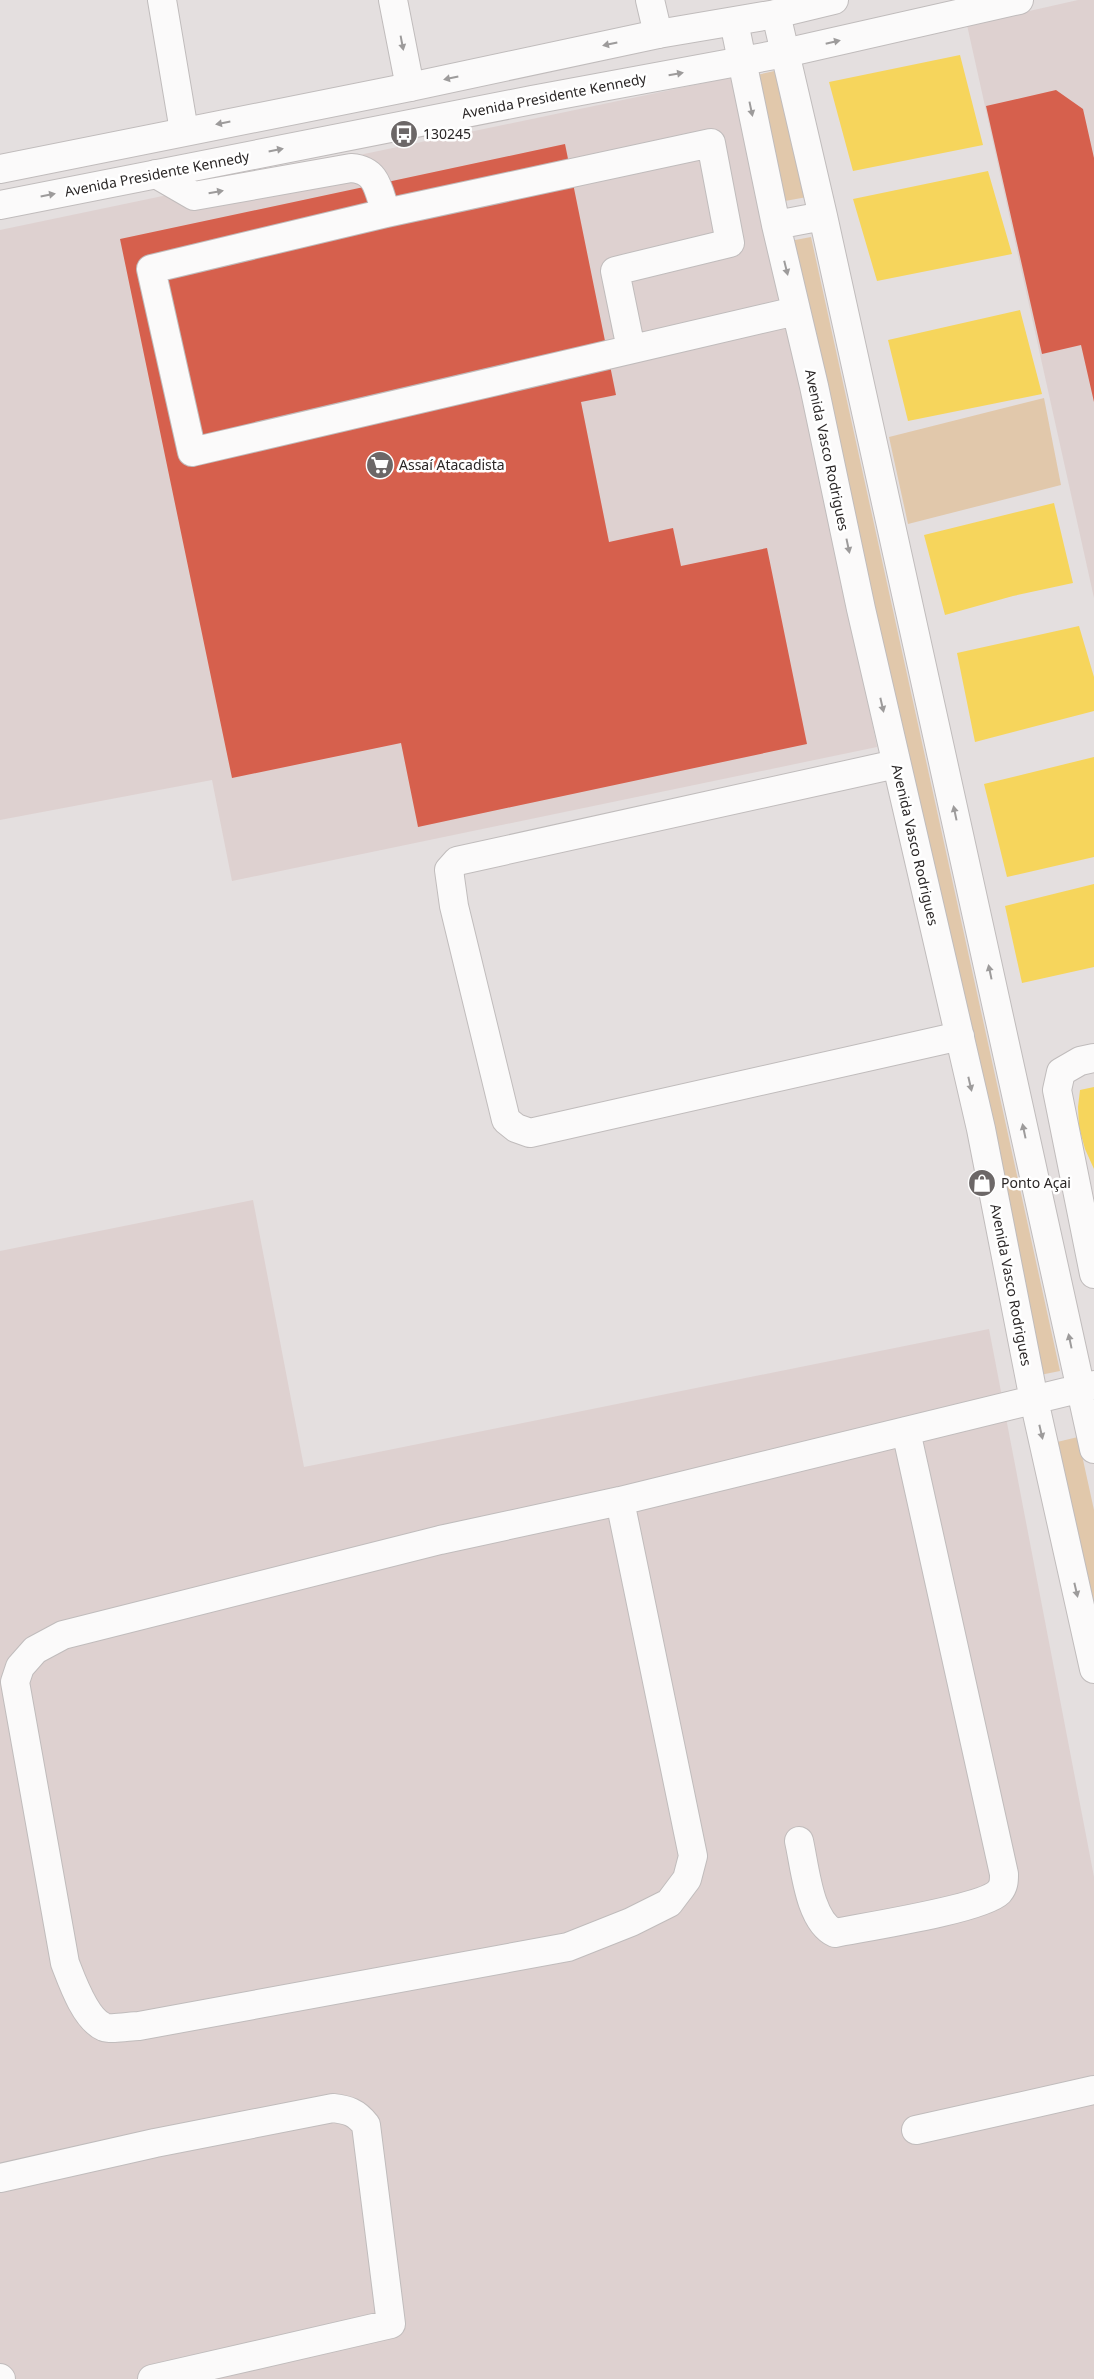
<svg xmlns="http://www.w3.org/2000/svg" width="1094" height="2379" viewBox="0 0 1094 2379" font-family="'Noto Sans',sans-serif">
	<style>
		.built { fill: #ded1d0 }
		.green { fill: #e1c8ab }
		.homes { fill: #f6d55c }
		.shops { fill: #d6604d }
		.lines { fill: none; stroke-linecap: round; stroke-linejoin: round }
		.minor-casing { stroke: #c0bcbc; stroke-width: 30 }
		.major-casing { stroke: #c0bcbc; stroke-width: 30 }
		.minor { stroke: #fbfafa; stroke-width: 28 }
		.major { stroke: #fbfafa; stroke-width: 28 }
		.oneway { fill: #9d9b9b }
		.labels { text-anchor: middle; stroke-width: 5; stroke-linejoin: round; paint-order: stroke }
		.street-label { font-size: 14px; fill: #2b2727; stroke: #fff }
		.poi-label { font-size: 14px; fill: #2b2727; stroke: #fff; text-anchor: start }
	</style>
	<rect width="100%" height="100%" fill="#e4dfdf"/>
	<!-- built -->
	<path class="built" d="M1078,0h16v598l-127,-573z
		M742,75l135,672 -645,134 -20,-101 -212,40v-590z
		M253,1200l51,267 685,-138 105,548v502h-1094v-1128z"/>
	<!-- green -->
	<path class="green" d="M779,70l28,127 -22,4 -28,-126z
		M811,237l249,1134 -20,4 -250,-1134z
		M1044,398l17,87 -153,39 -19,-87z
		M1078,1437l16,73v100l-37,-168z"/>
	<!-- homes -->
	<path class="homes" d="M960,55l23,90 -130,26 -24,-89z
		M988,171l24,83 -135,27 -24,-82z
		M1020,310l22,84 -134,27 -20,-81z
		M1054,503l19,80 -60,13 -68,19 -21,-80z
		M1079,626l15,51v34l-119,31 -18,-89z
		M1094,757v100l-87,20 -23,-93z
		M1094,884v83l-72,16 -17,-77z
		M1094,1087v82l-9,-20 -6,-22 -1,-20 2,-17z"/>
	<!-- shops -->
	<path class="shops" d="M1056,90l27,19 11,49v244l-13,-57 -39,9 -56,-248z
		M565,144l51,251 -35,7 28,140 64,-14 8,38 86,-18 40,196 -389,83 -17,-84 -169,35 -112,-539z"/>
	<g class="lines">
		<!-- minor casing -->
		<g class="minor-casing">
			<path id="minor" d="M162,0l22,131
				M393,0l17,87
				M650,0l8,34
				M776,14l47,202 271,1233
				M734,22l42,203 38,161 47,223 120,520 53,271 60,269
				M156,174l38,22 157,-28c27,2 27,22 35,45
				M776,225l47,-9
				M631,349l-16,-78 115,-28 -19,-100 -325,70 -235,56 41,183 604,-141
				M896,764l-439,97 -8,9 5,36 52,214 10,8 14,5 430,-97
				M1094,1058l-14,3 -19,11 -4,18 37,184
				M620,1501l73,355 -6,23 -18,24 -38,19 -63,25 -429,79c-9,0 -27,4 -35,1 -19,-8 -32,-46 -39,-64l-50,-281 5,-15 15,-17 28,-15 377,-95 180,-39 474,-116
				M799,1841c6,26 10,80 36,92 30,-6 147,-24 164,-41 5,-6 5,-11 5,-18l-98,-443
				M916,2130l178,-40
				M0,2178l155,-35 178,-35c15,2 23,4 33,17l25,199 -239,55
				M0,2378l1,1"/>
		</g>
		<!-- major casing -->
		<g class="major-casing">
			<path id="major" d="M0,169l410,-82 248,-53 118,-20 58,-14
				M0,205l532,-105 253,-47 234,-53"/>
		</g>
		<!-- minor -->
		<use href="#minor" class="minor"/>
		<!-- major -->
		<use href="#major" class="major"/>
	</g>
	<!-- one-way arrows -->
	<defs><path id="oneway-solid" d="M-6-.8H1V-3.2L6.5 0L1 3.2V.8H-6Z" transform="scale(1.25)"/></defs>
	<g class="oneway">
		<use href="#oneway-solid" transform="translate(833 42) rotate(-13)"/>
		<use href="#oneway-solid" transform="translate(402 43) rotate(79)"/>
		<use href="#oneway-solid" transform="translate(610 44) rotate(168)"/>
		<use href="#oneway-solid" transform="translate(676 74) rotate(-10)"/>
		<use href="#oneway-solid" transform="translate(451 78) rotate(168)"/>
		<use href="#oneway-solid" transform="translate(751 109) rotate(78)"/>
		<use href="#oneway-solid" transform="translate(223 123) rotate(169)"/>
		<use href="#oneway-solid" transform="translate(276 150) rotate(-11)"/>
		<use href="#oneway-solid" transform="translate(216 192) rotate(-10)"/>
		<use href="#oneway-solid" transform="translate(48 195) rotate(-11)"/>
		<use href="#oneway-solid" transform="translate(786 268) rotate(76)"/>
		<use href="#oneway-solid" transform="translate(848 546) rotate(78)"/>
		<use href="#oneway-solid" transform="translate(882 705) rotate(77)"/>
		<use href="#oneway-solid" transform="translate(955 813) rotate(-102)"/>
		<use href="#oneway-solid" transform="translate(990 972) rotate(-102)"/>
		<use href="#oneway-solid" transform="translate(970 1084) rotate(77)"/>
		<use href="#oneway-solid" transform="translate(1024 1131) rotate(-102)"/>
		<use href="#oneway-solid" transform="translate(1070 1341) rotate(-102)"/>
		<use href="#oneway-solid" transform="translate(1041 1432) rotate(77)"/>
		<use href="#oneway-solid" transform="translate(1076 1590) rotate(77)"/>
	</g>
	<!-- icons -->
	<defs>
		<g id="bus-disc" transform="scale(1.4375)"><circle r="9.5" fill="#6c6767" stroke="#fff"/><path d="M-5-6H5V4H4V6H2V4H-2V6H-4V4H-5ZM-3.5-4V0h7V-4ZM-3.5 1.2v1.5H-2V1.2ZM2 1.2v1.5H3.5V1.2Z" fill="#fff"/></g>
		<g id="supermarket-disc" transform="scale(1.4375)"><circle r="9.5" fill="#6c6767" stroke="#fff"/><path d="M-6-5.5h2.5l.6 2H6L4.5 2H-2.5L-4.4-4H-6ZM-1.5 3.2a1.3 1.3 0 1 0 .1 0ZM3 3.2a1.3 1.3 0 1 0 .1 0Z" fill="#fff"/></g>
		<g id="shop-disc" transform="scale(1.4375)"><circle r="9.5" fill="#6c6767" stroke="#fff"/><path d="M-5-2.5h2.3a2.7 3.5 0 0 1 5.4 0H5L5.5 6h-11ZM-1.5-2.5h3a1.5 2.3 0 0 0-3 0Z" fill="#fff"/></g>
	</defs>
	<g fill-rule="evenodd">
		<use href="#bus-disc" x="404" y="134"/>
		<use href="#supermarket-disc" x="380" y="465"/>
		<use href="#shop-disc" x="982" y="1183"/>
	</g>
	<g class="labels">
		<!-- street labels -->
		<g class="street-label">
			<text transform="translate(554 96) rotate(-11)" y="5">Avenida Presidente Kennedy</text>
			<text transform="translate(157 174) rotate(-11)" y="5">Avenida Presidente Kennedy</text>
			<text transform="translate(827 450) rotate(78)" y="5">Avenida Vasco Rodrigues</text>
			<text transform="translate(915 845) rotate(77)" y="5">Avenida Vasco Rodrigues</text>
			<text transform="translate(1011 1285) rotate(79)" y="5">Avenida Vasco Rodrigues</text>
		</g>
		<!-- poi labels -->
		<g class="poi-label">
			<text x="423" y="139">130245</text>
			<text x="399" y="470">Assaí Atacadista</text>
			<text x="1001" y="1188">Ponto Açai</text>
		</g>
	</g>
</svg>
